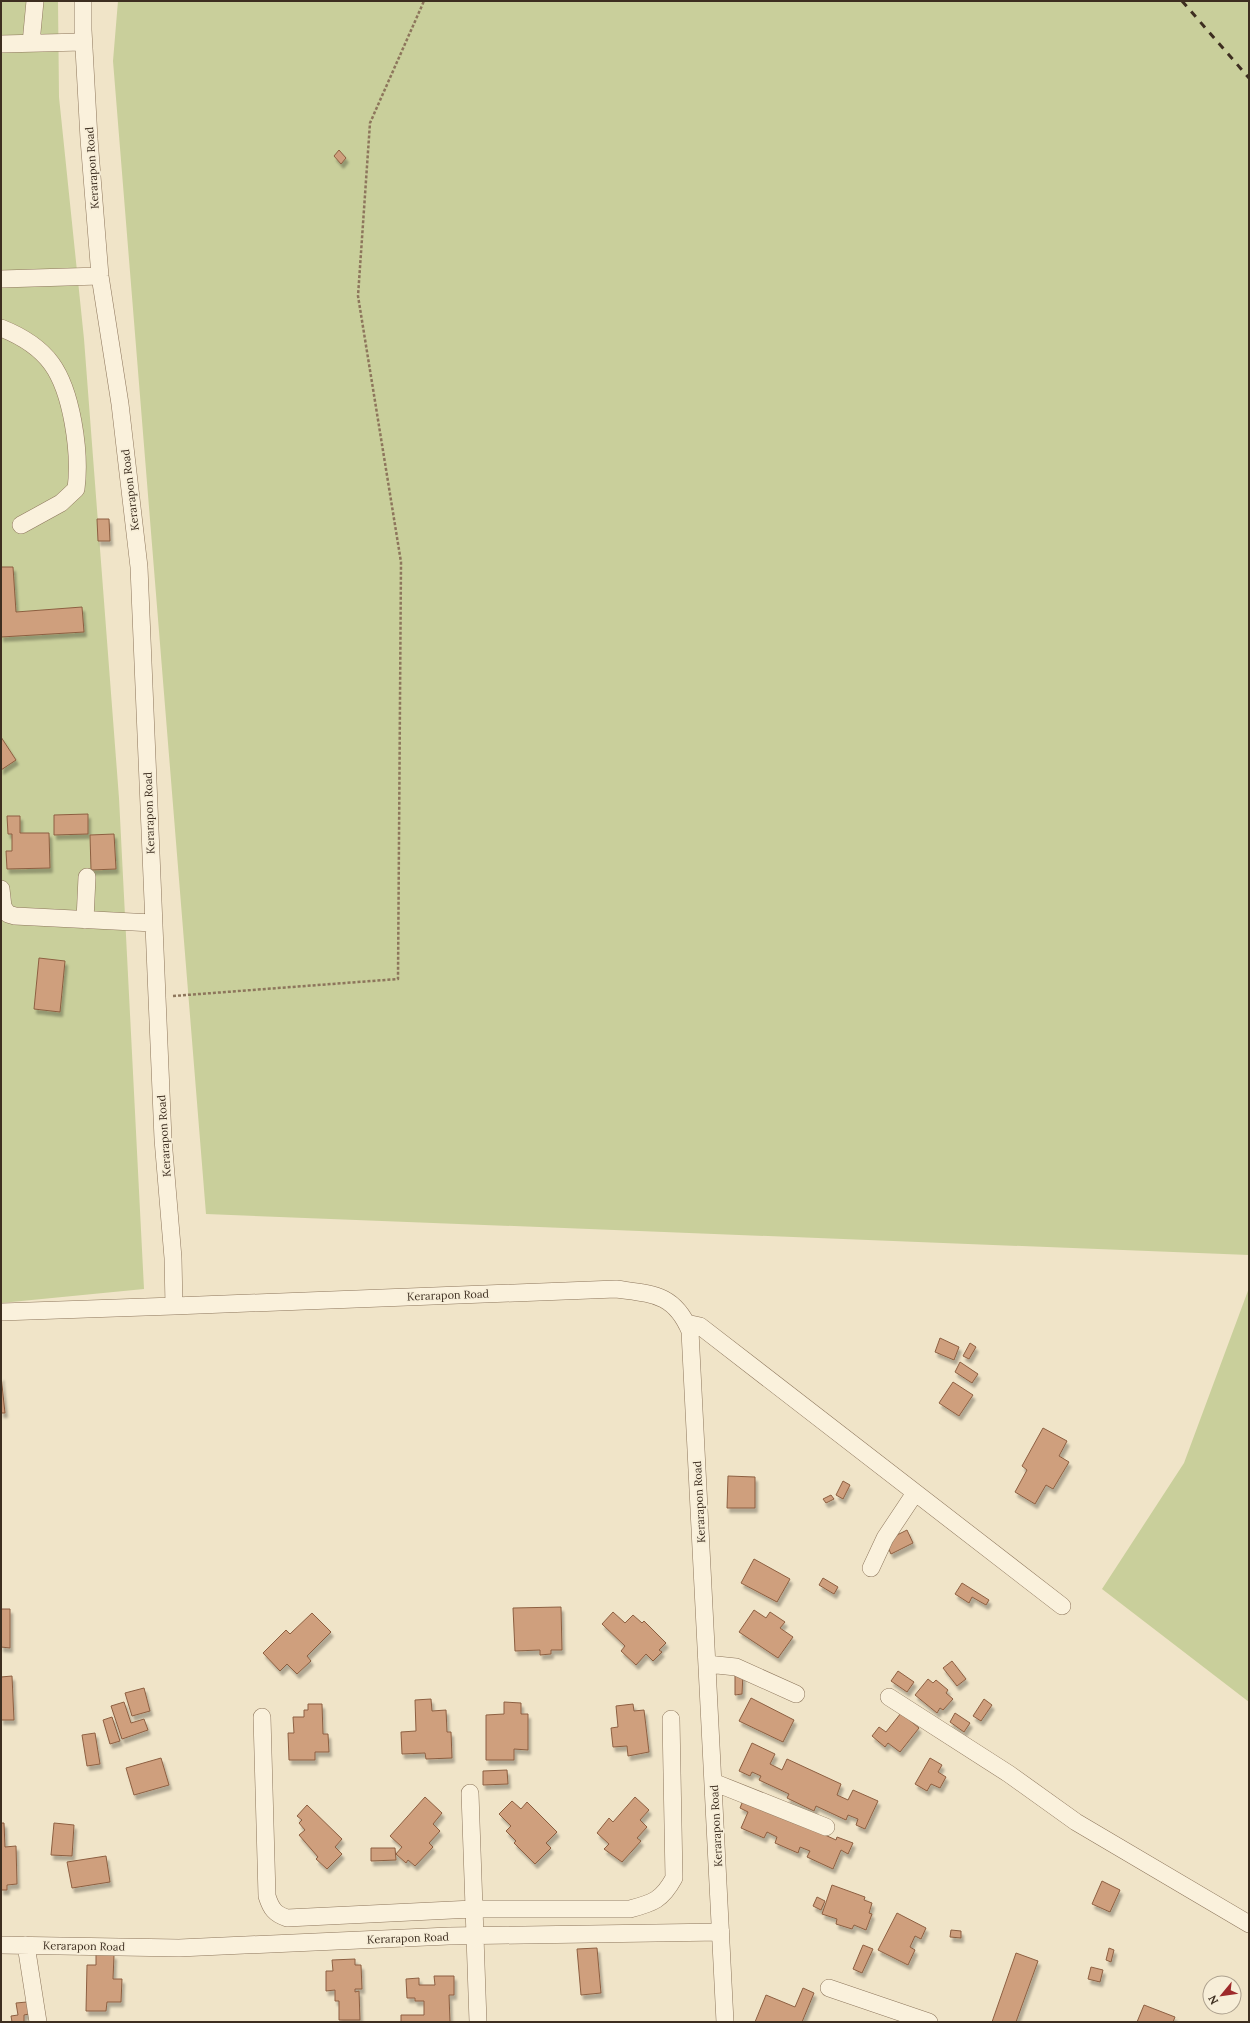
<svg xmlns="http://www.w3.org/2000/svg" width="1250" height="2023" font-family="Lora,serif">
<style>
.green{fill:#c9cf9b}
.building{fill:#cf9f7d;stroke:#8d5f41;filter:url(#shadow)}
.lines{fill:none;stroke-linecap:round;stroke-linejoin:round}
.minor-casing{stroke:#8d765c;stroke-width:18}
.path{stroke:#8d765c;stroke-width:2.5;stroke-dasharray:3 2;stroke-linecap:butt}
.minor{stroke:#faf1dc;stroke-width:17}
.rail{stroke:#3d2e20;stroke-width:3;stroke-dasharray:7 7;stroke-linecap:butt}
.labels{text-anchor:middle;stroke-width:3.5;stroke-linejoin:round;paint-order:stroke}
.street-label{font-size:11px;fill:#3d2e20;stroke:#f7eed8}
</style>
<defs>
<filter id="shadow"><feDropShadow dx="2.5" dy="4.5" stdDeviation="1" flood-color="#0004"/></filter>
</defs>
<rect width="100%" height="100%" fill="#f0e4c8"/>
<path class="green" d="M1 1H58L59 97 84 339 119 798 144 1289 1 1303Z
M118 1H1249V1255L206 1214 113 61Z
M1249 1288V1702L1102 1589 1184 1463Z"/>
<path class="building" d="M339 150 346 158 341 164 334 156Z
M97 519H109L110 541H98Z
M1 567H13L16 612 82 607 84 632 1 637Z
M1 737 16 760 1 770Z
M88 814V834L54 835V815Z
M7 816H20V833H49L50 868 7 869 6 851H12V834H8Z
M114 834 116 869 91 870 90 835Z
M39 958 65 961 60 1012 34 1009Z
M940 1338 959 1347 954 1360 935 1352Z
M970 1343 976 1347 969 1359 963 1356Z
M960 1362 978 1374 972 1383 955 1372Z
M1 1376 5 1413H1Z
M953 1382 973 1395 959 1416 939 1403Z
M1043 1428 1067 1441 1059 1456 1069 1462 1053 1489 1046 1485 1035 1504 1015 1492 1027 1470 1022 1466Z
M728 1476 755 1477V1508H727Z
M843 1481 850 1485 843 1499 836 1495Z
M831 1495 834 1499 826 1503 823 1499Z
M907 1530 913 1543 891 1554 885 1541Z
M754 1559 790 1579 777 1602 741 1583Z
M823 1578 838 1587 834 1594 819 1585Z
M962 1583 989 1600 986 1605 972 1597 969 1603 955 1594Z
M561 1607 562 1650H551V1654L540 1655V1650L515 1651 513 1608Z
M1 1609H10V1648L1 1647Z
M754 1610 766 1618 770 1612 785 1622 780 1628 793 1637 778 1658 739 1632Z
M613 1612 625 1623 633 1615 642 1623 644 1621 666 1643 659 1650 662 1652 653 1661 646 1654 636 1665 621 1651 625 1646 602 1624Z
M312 1613 331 1632 307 1656 311 1661 297 1674 287 1664 280 1671 263 1653 286 1630 290 1634Z
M952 1661 966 1679 957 1686 943 1668Z
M898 1671 914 1682 907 1692 891 1681Z
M735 1673H743L742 1694 735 1695Z
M12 1676 14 1720H1V1677Z
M928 1679 933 1683 936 1680 948 1690 946 1693 953 1699 943 1710 940 1708 937 1713 915 1695Z
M144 1688 150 1711 132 1716 125 1693Z
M751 1698 794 1720 783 1742 739 1721Z
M431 1699 432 1711 446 1710 447 1732H451L452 1758 426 1759 425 1753 402 1754 401 1732 416 1731 415 1700Z
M984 1699 992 1705 981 1721 973 1716Z
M124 1702 131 1723 144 1719 148 1730 122 1739 111 1706Z
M504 1702 521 1703V1714H528V1750L514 1749V1760H486V1715L504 1714Z
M308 1704H322L323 1734H328L329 1752H315V1760H289L288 1733H294L293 1717H304V1710H308Z
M633 1704 634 1711 644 1710 649 1752 628 1756 627 1746 613 1747 611 1728 618 1727 616 1706Z
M901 1713 919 1728 900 1752 888 1743 885 1747 872 1736 879 1727 886 1732Z
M955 1713 970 1723 964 1732 950 1722Z
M112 1717 120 1741 110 1744 103 1720Z
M95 1733 100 1764 87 1766 82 1735Z
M752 1743 775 1754 770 1764 782 1770 787 1759 841 1784 837 1795 848 1800 853 1790 878 1801 865 1829 856 1825 858 1819 848 1815 846 1820 816 1806 814 1811 787 1798 789 1794 759 1780 761 1776 752 1772 750 1776 739 1771Z
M161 1758 169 1785 134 1795 126 1768Z
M930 1758 942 1765 938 1772 946 1777 940 1788 931 1784 927 1791 915 1784Z
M507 1770 508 1784 483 1785V1771Z
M425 1797 442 1813 433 1824 440 1831 429 1843 433 1847 415 1866 408 1860 406 1863 396 1854 402 1847 390 1836Z
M635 1797 649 1810 640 1820 647 1827 637 1838 641 1841 622 1862 604 1849 609 1844 597 1833 609 1818 613 1822Z
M744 1798 836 1840 837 1837 853 1843 848 1854 841 1850 833 1869 807 1857 810 1851 800 1847 798 1853 775 1843 777 1837 767 1832 764 1838 741 1828 748 1812 740 1808Z
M512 1801 521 1809 527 1802 557 1832 546 1843 551 1848 535 1864 514 1843 516 1841 506 1831 511 1826 499 1814Z
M307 1805 342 1839 335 1847 342 1854 327 1869 316 1859 318 1857 299 1835 305 1830 299 1823 302 1820 297 1816Z
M1 1823H4L5 1847 16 1846 17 1884 7 1885V1890H1Z
M54 1823 74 1825 72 1856 51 1855Z
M371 1848H395L396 1860 371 1861Z
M106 1856 110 1882 72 1888 67 1862Z
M1102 1881 1120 1890 1110 1912 1092 1904Z
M832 1885 865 1897 864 1900 872 1903 869 1913 872 1914 866 1930 854 1925 852 1929 836 1924 837 1919 822 1914Z
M817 1897 825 1901 821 1910 813 1906Z
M897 1913 926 1928 921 1939 915 1936 910 1947 915 1950 908 1965 878 1950Z
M951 1930 961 1931V1938L950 1937Z
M863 1945 873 1949 862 1973 853 1969Z
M597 1948 601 1993 581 1995 577 1949Z
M1109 1948 1114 1950 1111 1962 1106 1960Z
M1016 1953 1038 1961 1016 2022H992Z
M96 1954 114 1955 113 1979H122L121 2002H107L106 2011H86L87 1965H96Z
M355 1959V1965H361L362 1989H355V1992L359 1991 360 2020H339V2001H335V1990L326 1991V1971H333L332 1960Z
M1091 1967 1103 1970 1100 1982 1088 1979Z
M434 1976H454V1995H449L450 2022H401V2015H424V2001H415V1998H407L406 1979 419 1978V1985H435Z
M803 1988 814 1993 802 2022H755L766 1995 795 2007Z
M27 2002 29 2014 24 2015V2022H12L11 2016 18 2015 16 2003Z
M1144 2005 1175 2017 1173 2022H1137Z"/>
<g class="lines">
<g class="minor-casing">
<path id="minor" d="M83 1V30L89 139 100 276 120 404 139 567 157 997 163 1139 173 1258 174 1306 616 1289C652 1294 674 1293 690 1331L725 2022
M31 43 35 1
M1 44 83 42
M1 279 100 276
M1 328C49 347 64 373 73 422 77 444 79 466 76 489L61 503 21 525
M1 889 3 907 8 914 15 916 153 923
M85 920 87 877
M1 1312 174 1306
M686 1323 700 1326 1062 1606
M871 1568 885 1538 915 1493
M707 1664 736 1667 796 1694
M889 1697 1009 1774 1076 1822 1249 1924
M262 1717 267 1896C271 1909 275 1914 287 1918L473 1909H630C653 1903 662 1900 674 1878L671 1719
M713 1782 826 1827
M470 1793 478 2022
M1 1945 179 1948 449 1936 721 1932
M26 1945 38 2022
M829 1988 929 2022"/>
</g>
<path class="path" d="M173 996 398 979 401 562 358 296 370 123 424 1"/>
<use href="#minor" class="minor"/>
<path class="rail" d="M1182 1 1249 78"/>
</g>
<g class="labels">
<g class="street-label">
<text transform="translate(92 168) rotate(-94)" y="4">Kerarapon Road</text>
<text transform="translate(130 490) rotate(-97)" y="4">Kerarapon Road</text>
<text transform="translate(149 813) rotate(-92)" y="4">Kerarapon Road</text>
<text transform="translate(164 1136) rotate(-94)" y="4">Kerarapon Road</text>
<text transform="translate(448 1295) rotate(-2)" y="4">Kerarapon Road</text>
<text transform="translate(699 1502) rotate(-93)" y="4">Kerarapon Road</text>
<text transform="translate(716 1826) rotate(-93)" y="4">Kerarapon Road</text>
<text transform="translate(408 1938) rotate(-2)" y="4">Kerarapon Road</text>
<text transform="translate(84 1946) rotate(1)" y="4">Kerarapon Road</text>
</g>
</g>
<rect width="1250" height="2023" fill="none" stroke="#3d2e20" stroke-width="4"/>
<g transform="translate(1222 1995) rotate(241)"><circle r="19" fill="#f7eed8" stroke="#ada18e"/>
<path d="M0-3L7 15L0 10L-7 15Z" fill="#9e2a2b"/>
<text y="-6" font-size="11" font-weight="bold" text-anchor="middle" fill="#3d2e20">N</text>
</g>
</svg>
